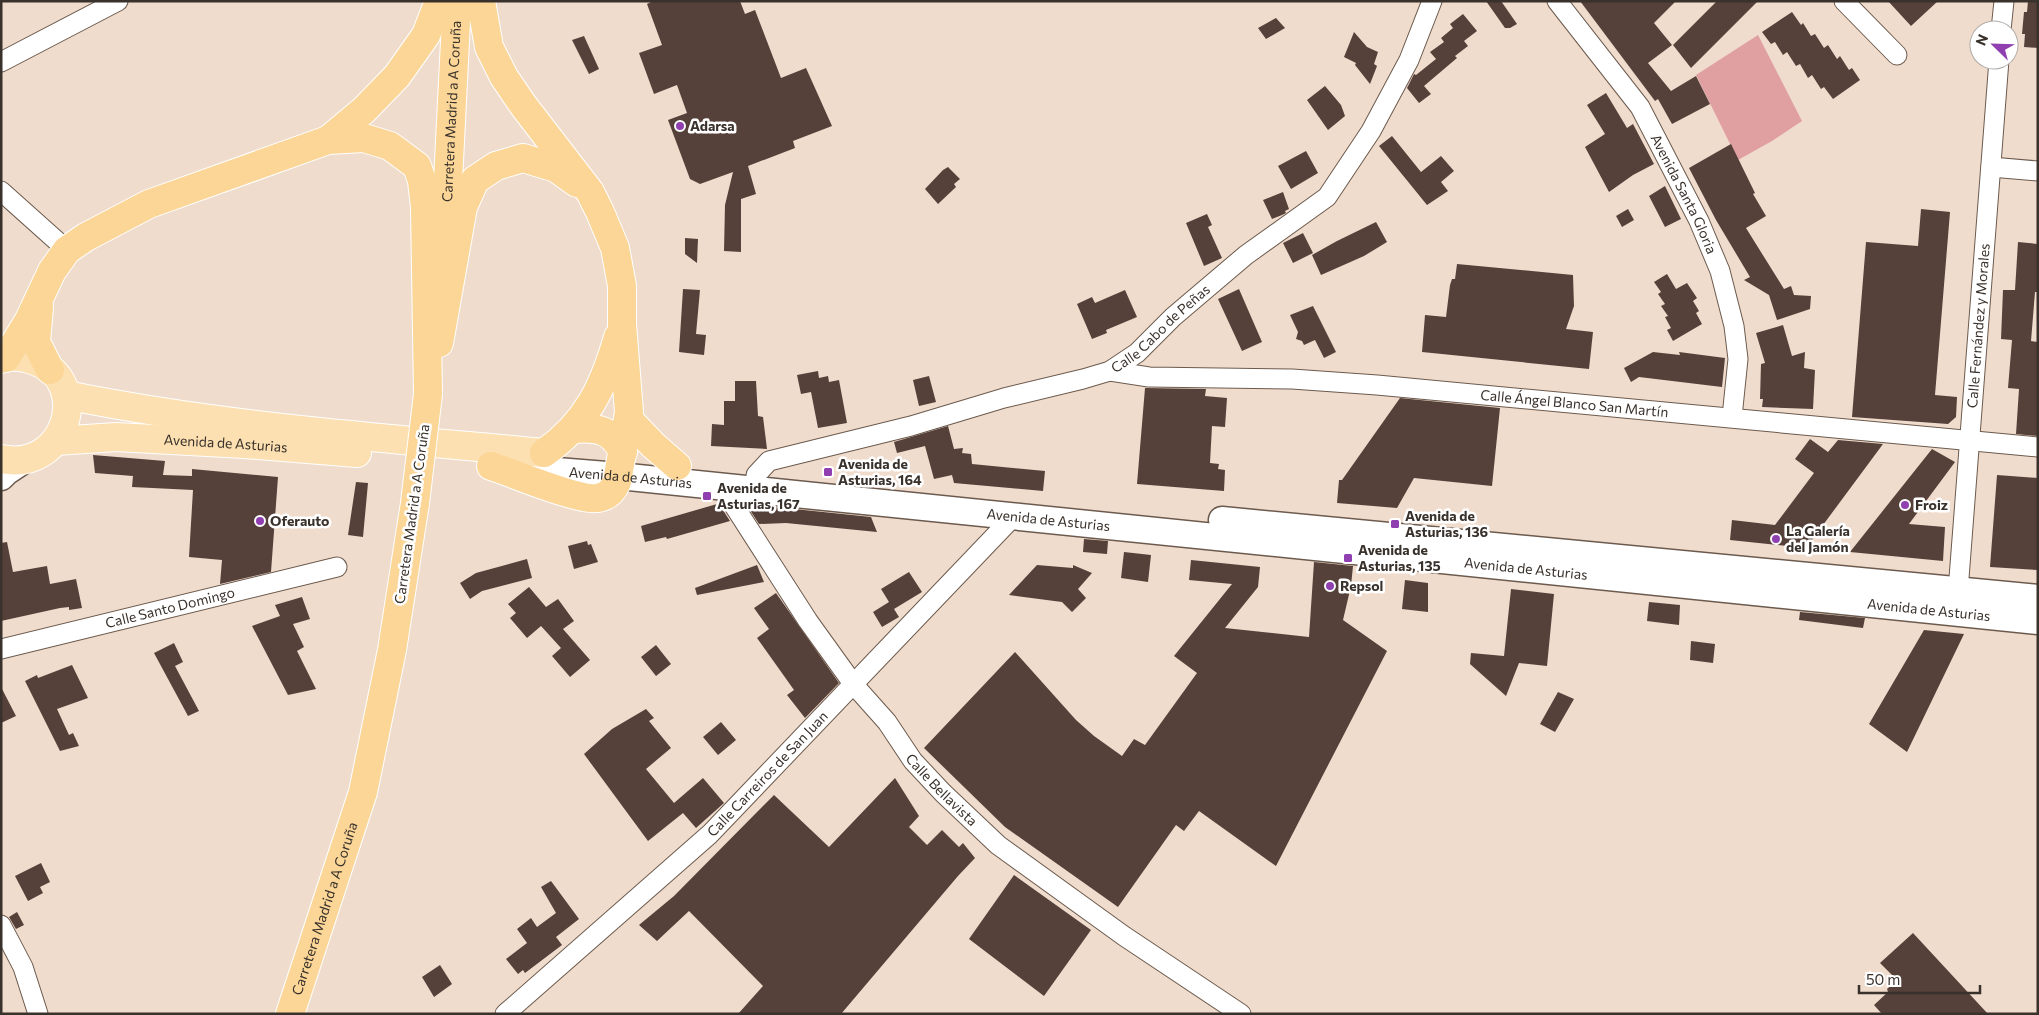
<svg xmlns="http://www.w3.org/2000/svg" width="2039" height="1015" font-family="Commissioner,sans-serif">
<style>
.green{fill:#e09fa1}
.building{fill:#55413a}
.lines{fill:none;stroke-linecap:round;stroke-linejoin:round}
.minor-casing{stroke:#6b5a4d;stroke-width:21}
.secondary-casing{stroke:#6b5a4d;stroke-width:29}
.primary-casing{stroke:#fff;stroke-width:30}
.trunk-casing{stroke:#fff;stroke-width:30}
.minor{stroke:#fff;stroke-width:19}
.secondary{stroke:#fff;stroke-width:26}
.primary{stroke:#fce0b1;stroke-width:28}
.trunk{stroke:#fbd697;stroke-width:28}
.trunk-bridge-casing{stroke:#fff;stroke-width:30;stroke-linecap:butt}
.trunk-bridge{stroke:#fbd697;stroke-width:28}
.poi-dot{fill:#8f3faf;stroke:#fff;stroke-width:2}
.labels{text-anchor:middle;stroke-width:5;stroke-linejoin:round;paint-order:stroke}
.street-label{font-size:14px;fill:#39312b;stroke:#fff}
.poi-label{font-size:14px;font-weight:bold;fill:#39312b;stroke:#fff;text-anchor:start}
</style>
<rect width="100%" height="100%" fill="#f0dccd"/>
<path class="green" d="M1758 35 1802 121 1772 141 1738 160 1696 75Z"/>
<path class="building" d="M653 1H740L745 14 755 10 781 78 806 68 832 126 793 141 795 148 748 166 756 194 741 199V252L724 251 725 205 733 172 700 184 690 179 668 120 687 113 677 85 654 94 639 53 662 45 647 4Z
M1486 1H1501L1517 24 1510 28H1505Z
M1580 1H1676L1654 23 1672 45 1648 63 1671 91 1696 76 1710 104 1672 124 1658 99 1655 101Z
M1717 1H1758L1691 68 1673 45Z
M1888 1H1938L1911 26Z
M2028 1H2038V48L2024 47 2025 34H2022L2024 12H2027Z
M1792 12 1801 25 1803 23 1811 36 1815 34 1824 48 1828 45 1837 59 1840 56 1849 70 1852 68 1860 80 1833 99 1824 87 1821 89 1812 75 1808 78 1800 64 1796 66 1787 52 1783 55 1775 42 1771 44 1762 32Z
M1463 14 1477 31 1464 41 1468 46 1455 56 1457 58 1424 86 1431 94 1419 103 1407 88 1414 74 1416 75 1436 59 1430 52 1444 42 1441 38 1453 28 1450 24Z
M1276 18 1285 28 1266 39 1258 28Z
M1354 32 1367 47 1378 52 1374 64 1377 66 1370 84 1355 65 1356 63 1344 57Z
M584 36 599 69 589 74 572 40Z
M1325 86 1341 105 1345 116 1328 130 1307 100Z
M1606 93 1627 128 1633 124 1654 164 1633 175 1609 192 1585 147 1605 134 1587 105Z
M1392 136 1421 172 1441 156 1454 171 1441 182 1448 191 1427 205 1379 146Z
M1731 144 1755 193 1753 194 1766 216 1746 228 1784 289 1791 286 1794 295 1811 296 1810 309 1777 320 1769 295 1744 280 1750 277 1716 220 1689 168Z
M1306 151 1318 173 1291 189 1278 166Z
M948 167 960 179 954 184 956 187 938 204 925 189 943 170Z
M1665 186 1681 219 1665 227 1649 196Z
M1283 192 1289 209 1285 211 1286 213 1282 215 1272 219 1263 200Z
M1628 209 1634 220 1622 227 1616 216Z
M1921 209 1950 212 1935 395 1957 397 1956 417 1948 424 1852 417 1866 242 1918 246Z
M1207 214 1212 225 1208 227 1222 258 1204 266 1186 223Z
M1376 222 1387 242 1364 256 1321 275 1312 255 1337 241Z
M1303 233 1313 253 1293 263 1283 243Z
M685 238 698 239 697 263 685 254Z
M2018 242 2038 244V292H2035L2031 341 2038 342V436L2016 434 2019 389 2008 388 2012 340 2001 339 2003 290H2015Z
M1457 264 1573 275 1574 306 1566 329 1593 332 1589 369 1422 352 1425 315 1446 317 1450 285 1452 279H1455Z
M1667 274 1676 289 1687 283 1697 298 1693 301 1699 311 1696 313 1702 324 1673 341 1667 330 1671 328 1665 317 1668 316 1661 306 1665 304 1658 294 1661 292 1654 282Z
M683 289 700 290 696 334 706 335 704 355 679 352Z
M1239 289 1262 342 1242 351 1218 299Z
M1125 290 1137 317 1106 330 1107 333 1092 339 1077 304 1092 297 1095 303Z
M1313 306 1336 352 1324 358 1315 340 1304 345 1302 341 1296 339 1298 332 1290 315Z
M1783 325 1792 356 1805 352 1804 368 1815 370 1813 409 1762 407 1763 399H1760L1761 364 1765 363 1756 333Z
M1653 352 1680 355 1679 352 1725 358 1722 387 1639 377 1631 382 1624 368Z
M818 371 819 378 828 376 829 382 839 380 847 423 818 428 811 392 801 394 797 375Z
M929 376 936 402 919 406 913 380Z
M735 381H756L758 416 763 417 767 449 711 446 712 424 724 425V401H735Z
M1145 388 1206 389 1205 396 1227 398 1225 427 1212 426 1210 463 1219 464 1218 469 1225 470 1224 491 1137 484Z
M1400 398 1500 408 1492 486 1414 478 1397 508 1337 503 1339 480H1342Z
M948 426 954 449 963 448 962 453 971 454 972 464 1045 471 1043 491 954 483 952 475 934 479 925 446 897 453 894 442Z
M1810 439 1828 452 1838 440 1883 444 1806 548 1730 540 1732 520 1775 525 1814 473 1795 459Z
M1932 449 1955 462 1909 524 1945 527 1943 561 1850 552Z
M93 455 165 461 163 475 192 476V469L278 477 271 572 220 584 222 560 189 557 193 490 132 487 133 476 95 473Z
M1997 475 2038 478V570L1990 567Z
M356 482 368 483 363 537 348 535Z
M717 504 721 507 730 521 667 539 666 537 645 542 641 526Z
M746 504 871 517 877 532 786 523 759 524Z
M1084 539 1108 541 1107 554 1083 552Z
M587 541 588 545 591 544 598 562 574 569 568 546Z
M7 542 13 572 47 566 50 584 76 579 82 608 69 610V607L60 608 1 621V543Z
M1124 552 1151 555 1148 582 1121 578Z
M527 559 532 578 482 591 470 599 460 583 476 573Z
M1191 560 1260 567 1258 587 1225 628 1309 637 1314 562 1353 566 1351 586 1343 620 1387 651 1276 866 1199 811 1184 831 1176 825 1118 907 1005 827 924 748 1015 652 1076 720 1094 736 1122 756 1134 739 1145 745 1197 673 1174 656 1232 584 1189 580Z
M757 565 764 582 697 595 695 588Z
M1037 565 1073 568V565L1092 573 1078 589 1086 598 1072 612 1062 602 1009 595Z
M909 572 922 592 894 609 899 617 882 627 873 612 889 602 881 589Z
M1405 580 1428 583V612L1402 609Z
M529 587 546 607 558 599 574 621 563 629 590 660 570 677 552 656 561 648 541 626 527 638 510 618 516 613 508 604Z
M1511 589 1554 594 1547 666 1519 663 1506 696 1470 664 1471 653 1504 656Z
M776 593 839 683 805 718 787 695 794 690 757 638 769 629 754 608Z
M302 597 310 619 293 624 304 647 297 651 316 689 288 695 252 626 280 616 275 605Z
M1649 602 1680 605 1679 625 1647 621Z
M1800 612 1865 618 1863 628 1799 620Z
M1924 630 1964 634 1907 752 1869 724Z
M1691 641 1715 644 1713 663 1690 660Z
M174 643 183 662 175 666 199 711 188 716 154 653Z
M656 645 671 664 656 676 641 657Z
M72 665 88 698 57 709 69 735 73 733 79 746 60 751 25 681 37 675 38 678Z
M1 687 16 716 1 723Z
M1558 692 1574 699 1555 732 1540 724Z
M646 709 654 718 649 721 671 748 646 769 674 803 703 778 724 803 696 828 683 813 648 841 584 754 612 729Z
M721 722 736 740 718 755 703 737Z
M895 778 919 816 909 827 927 845 942 830 959 847 963 843 975 858 958 876 841 1014H738L763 986 689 911 657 941 639 925 674 896 774 795 829 847Z
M41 863 50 882 40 887 43 893 28 901 15 876Z
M1014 875 1091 930 1044 996 969 939Z
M551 881 579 919 556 937 562 945 525 973 523 970 518 974 506 959 527 943 517 929 531 918 537 927 556 913 541 887Z
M17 912 24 925 16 929 9 917Z
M1913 933 1988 1014H1882L1874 1005 1888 992 1887 989 1897 980 1880 963Z
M440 965 452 984 434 997 422 977Z"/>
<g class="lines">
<g class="minor-casing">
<g id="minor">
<path id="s1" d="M1557 1 1640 107 1699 221 1720 271 1734 326 1738 359 1732 417"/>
<path d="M1844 1 1897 55"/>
<path d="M2001 30 2004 1"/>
<path d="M1 62 118 1"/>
<path d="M1991 167 2038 171"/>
<path d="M1 191 67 250"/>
<path id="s2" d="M1110 371 1149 377 1292 379 1377 385 2038 447"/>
<path id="s3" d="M756 475 769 461 911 426 1004 398 1083 379 1110 371 1137 353 1173 317 1246 255 1327 197 1371 131 1409 60 1432 1"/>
<path id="s4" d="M722 487 808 621 854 685 887 722 913 761 943 793 998 845 1124 936 1241 1014"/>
<path id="s5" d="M1958 591 1999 60"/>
<path id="s6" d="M1 649 337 567"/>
<path d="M1 925 23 967 38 1014"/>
<path id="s7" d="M505 1014 710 834 1013 517"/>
</g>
</g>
<g class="secondary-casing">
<g id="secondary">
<path id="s8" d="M507 467 619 476 2038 621"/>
<path d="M1 477 6 472 24 460"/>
<path d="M1222 520 2038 598"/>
</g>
</g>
<g class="primary-casing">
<g id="primary">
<path d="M1 359C12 355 24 357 35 361 93 381 67 473 1 459"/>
<path d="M66 395C223 427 385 438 544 453"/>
<path id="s9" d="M56 441 116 437 244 444 357 453"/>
</g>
</g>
<g class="trunk-casing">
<g id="trunk">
<path d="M481 1 489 47 504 77 523 105 590 192 600 212 615 248 622 286V324L629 412 617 482C613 491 607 497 597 498 578 501 513 473 491 466"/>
<path d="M328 140 364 110 397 76 426 35 439 1"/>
<path id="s10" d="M441 270 446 221 457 1"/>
<path d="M39 307 36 342 50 370"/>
<path d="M439 343 463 207 475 180 496 166 523 158 556 168 577 183"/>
<path d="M6 358 29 320 52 271 67 250 86 237 149 204 328 140 364 138 390 146 417 166 422 181 425 207 428 394"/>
<path d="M629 420 653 445 677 466"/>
<path d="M574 429C598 427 612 430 623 452"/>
<path d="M544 453C587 423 604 386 618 337"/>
<path id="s11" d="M290 1014 363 792 392 650 415 503"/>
</g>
</g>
<use href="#minor" class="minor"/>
<use href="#secondary" class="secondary"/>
<use href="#primary" class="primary"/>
<use href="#trunk" class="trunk"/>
<g class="trunk-bridge-casing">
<path id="trunk-bridge" d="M415 503 428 394"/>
</g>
<use href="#trunk-bridge" class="trunk-bridge"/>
</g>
<g class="poi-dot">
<circle cx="680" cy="126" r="5"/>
<rect x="823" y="467" width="10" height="10" rx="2.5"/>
<rect x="702" y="491" width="10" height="10" rx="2.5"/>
<circle cx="1905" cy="505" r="5"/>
<circle cx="260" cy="521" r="5"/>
<rect x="1390" y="519" width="10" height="10" rx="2.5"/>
<circle cx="1776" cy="539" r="5"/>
<rect x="1343" y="553" width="10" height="10" rx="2.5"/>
<circle cx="1330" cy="586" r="5"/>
</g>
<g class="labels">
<g class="street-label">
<text dy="5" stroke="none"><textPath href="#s10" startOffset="159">Carretera Madrid a A Coruña</textPath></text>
<text dy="5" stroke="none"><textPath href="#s1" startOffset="232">Avenida Santa Gloria</textPath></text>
<text dy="5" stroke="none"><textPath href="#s5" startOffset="266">Calle Fernández y Morales</textPath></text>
<text dy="5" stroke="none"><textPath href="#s3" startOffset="438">Calle Cabo de Peñas</textPath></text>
<text dy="5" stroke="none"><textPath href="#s2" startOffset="466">Calle Ángel Blanco San Martín</textPath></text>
<text dy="5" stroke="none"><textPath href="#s9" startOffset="170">Avenida de Asturias</textPath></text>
<text dy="5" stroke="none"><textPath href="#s8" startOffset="124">Avenida de Asturias</textPath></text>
<text transform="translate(412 514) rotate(-82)" y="5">Carretera Madrid a A Coruña</text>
<text dy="5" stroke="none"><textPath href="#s8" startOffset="544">Avenida de Asturias</textPath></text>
<text dy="5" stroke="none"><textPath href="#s8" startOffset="1024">Avenida de Asturias</textPath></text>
<text dy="5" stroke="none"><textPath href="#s6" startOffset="174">Calle Santo Domingo</textPath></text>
<text dy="5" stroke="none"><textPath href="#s8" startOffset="1429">Avenida de Asturias</textPath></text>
<text dy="5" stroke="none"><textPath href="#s7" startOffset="356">Calle Carreiros de San Juan</textPath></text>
<text dy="5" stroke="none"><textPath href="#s4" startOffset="375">Calle Bellavista</textPath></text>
<text dy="5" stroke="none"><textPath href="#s11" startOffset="111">Carretera Madrid a A Coruña</textPath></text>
</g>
<g class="poi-label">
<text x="690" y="131">Adarsa</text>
<text x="838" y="469">Avenida de<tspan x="838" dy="16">Asturias, 164</tspan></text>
<text x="717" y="493">Avenida de<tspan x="717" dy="16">Asturias, 167</tspan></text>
<text x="1915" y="510">Froiz</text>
<text x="1405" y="521">Avenida de<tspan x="1405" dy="16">Asturias, 136</tspan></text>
<text x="270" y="526">Oferauto</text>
<text x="1786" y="536">La Galería<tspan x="1786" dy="16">del Jamón</tspan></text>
<text x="1358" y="555">Avenida de<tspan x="1358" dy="16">Asturias, 135</tspan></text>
<text x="1340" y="591">Repsol</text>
</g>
</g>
<rect width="2039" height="1015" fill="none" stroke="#39312b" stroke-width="5"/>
<g transform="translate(1994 45) rotate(293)"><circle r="24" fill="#ffffff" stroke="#b0adaa"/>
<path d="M0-4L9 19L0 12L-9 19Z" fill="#8f3faf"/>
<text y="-8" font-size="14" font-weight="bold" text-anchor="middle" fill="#39312b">N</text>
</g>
<path d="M1859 985v8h121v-8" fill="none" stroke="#39312b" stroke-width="2.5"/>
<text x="1866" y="985" font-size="15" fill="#39312b" stroke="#ffffff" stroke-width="4" paint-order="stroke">50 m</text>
</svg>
